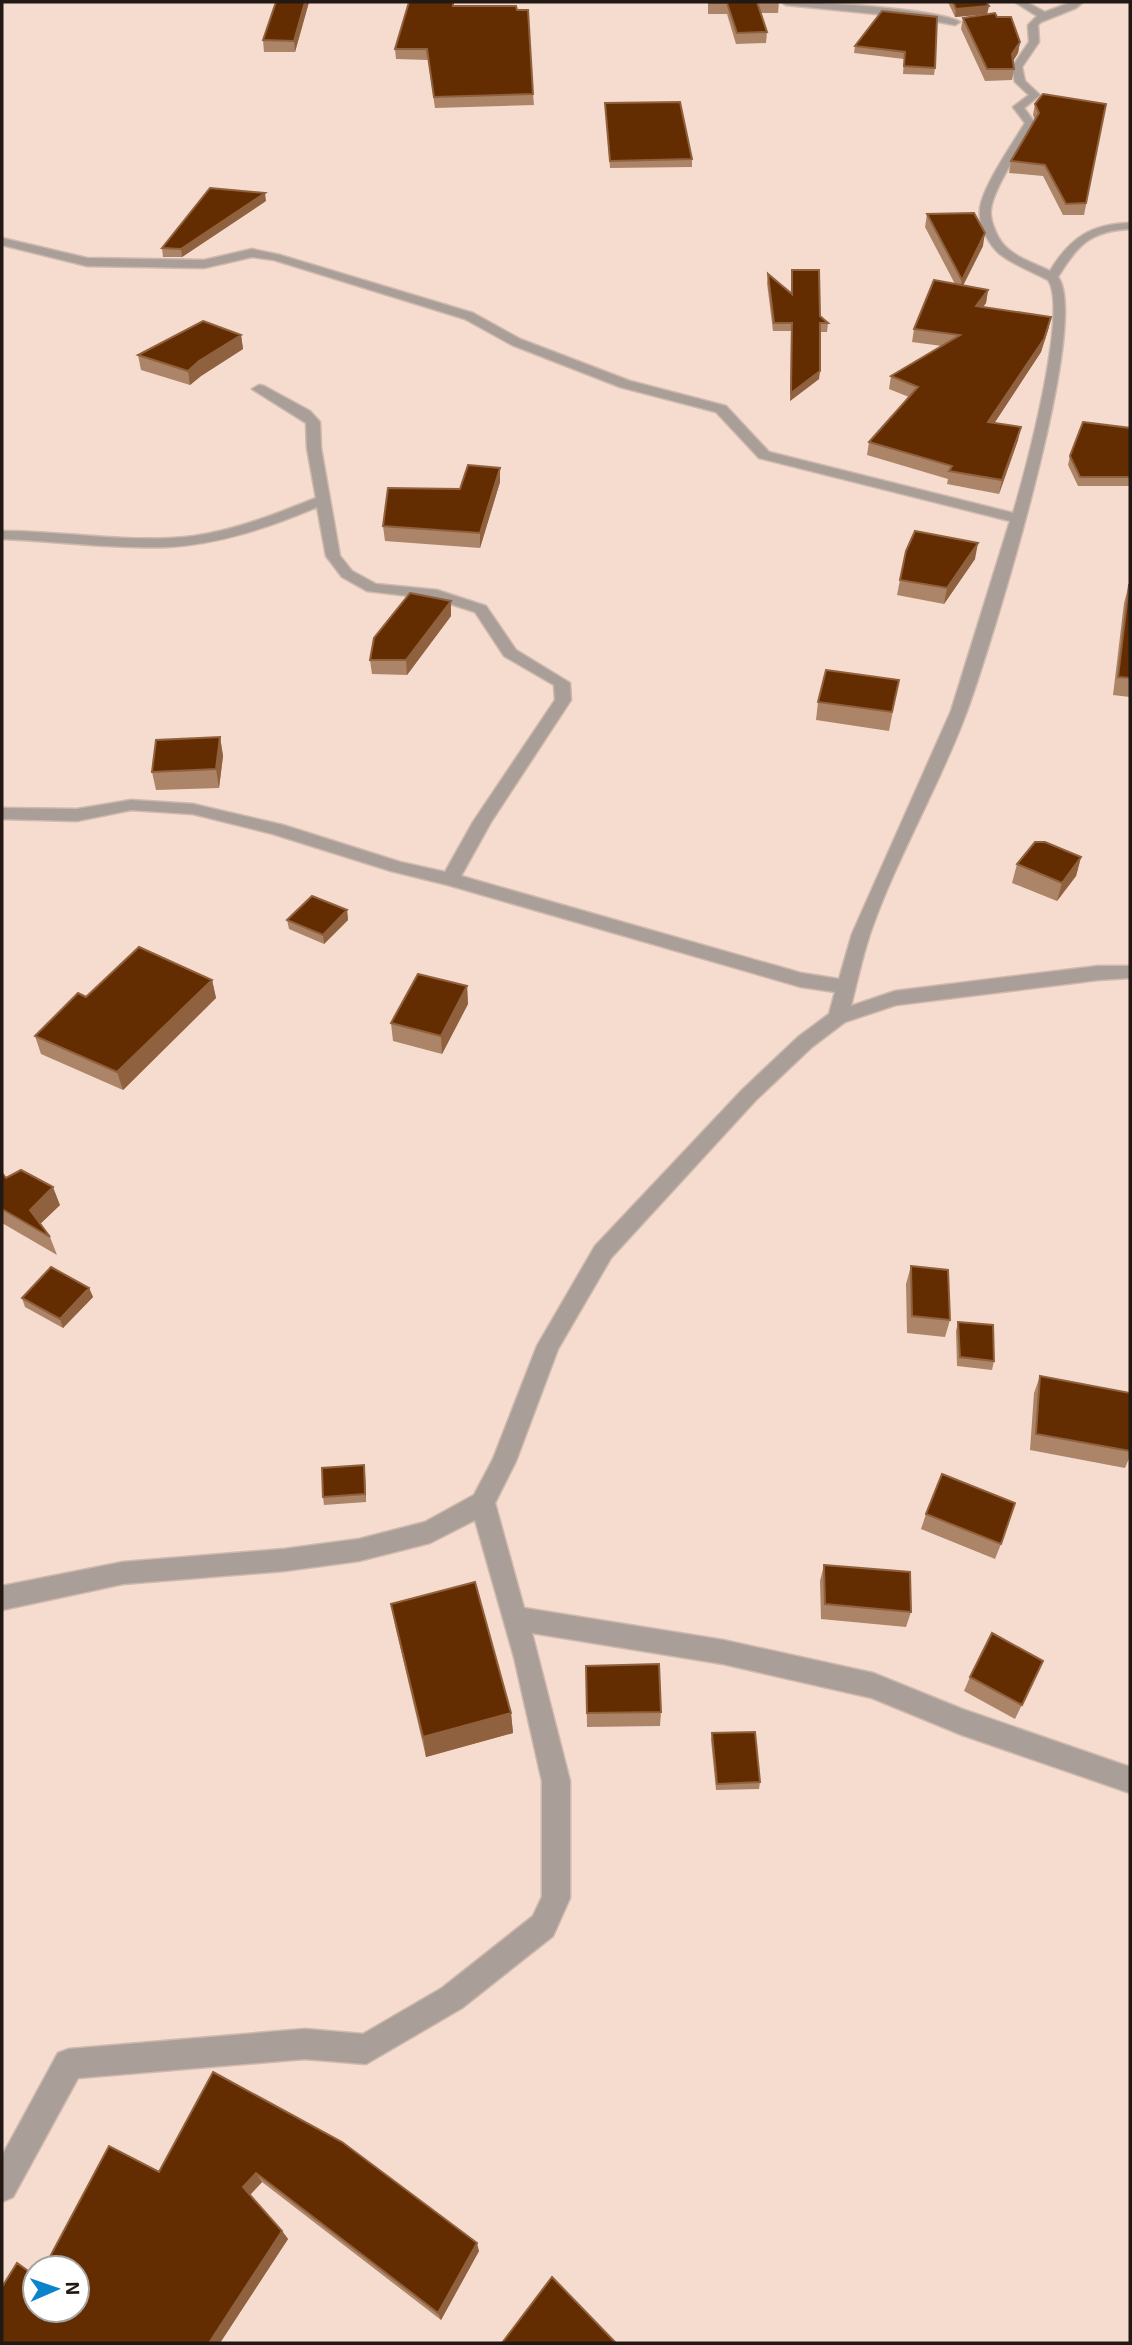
<svg xmlns="http://www.w3.org/2000/svg" width="1132" height="2345" font-family="'Exo 2',sans-serif">
<style>
.lines{fill:none;stroke-linecap:round;stroke-linejoin:round}
.minor-casing{stroke:#cfb9ad;stroke-width:3}
.minor{fill:#a99e98;fill-rule:evenodd}
.wall{fill:#ac8468}
.shaded-wall{fill:#90613e}
.building{fill:#642c01;stroke:#90613e;stroke-width:2}
</style>
<rect width="100%" height="100%" fill="#f5dcce"/>
<g class="lines">
<g class="minor-casing">
<path id="minor" d="M781 2C811 1 939 9 960 22L955 25 917 18 786 5Z
M1015 2H1026L1045 12 1072 2H1083L1076 8 1041 22 1038 25 1039 42 1022 67 1025 81 1040 95 1024 108 1035 123C1024 142 993 189 991 209 989 219 997 237 1003 244 1014 257 1035 264 1050 271 1070 238 1091 224 1130 223V229C1091 231 1078 244 1058 277 1092 322 990 648 967 711 939 787 896 858 870 934 862 958 857 982 851 1006L895 991 1098 966H1130V978L1098 980 896 1005 845 1022 812 1047 756 1100 611 1258 558 1349 516 1461 495 1503 524 1608 723 1640 873 1673 962 1709 1130 1767V1793L962 1735 872 1698 723 1664 532 1633 570 1781V1898L553 1936 462 2008 366 2064 305 2059 78 2078 13 2197 2 2202V2156L58 2053 69 2049 305 2029 363 2034 442 1988 533 1916 542 1897V1781L514 1657 475 1520 430 1543 359 1561 284 1571 123 1584 2 1610V1586L123 1562 284 1549 359 1539 425 1522 474 1495 493 1459 537 1346 595 1246 742 1090 798 1037 829 1014 835 992 801 987 448 885 391 871 273 834 193 814 131 810 77 821 2 819V808L77 809 131 800 193 804 283 825 400 862 445 872 473 822 555 700 554 685 504 656 475 612 435 599 367 591 342 577 326 556 317 507C270 527 220 544 168 547 113 549 57 541 2 539V531C66 531 130 544 194 536 236 530 276 514 316 498L307 448 306 423 252 389 259 385 264 386 310 411 320 422 321 448 340 556 352 571 376 584 437 590 486 606 516 650 570 683 571 700 491 822 461 876 801 973 839 979 852 934 951 711 1010 521 759 458 716 412 620 387 512 345 465 319 274 260 252 257 204 268 87 266 2 245V238L87 258 204 260 252 249 280 255 473 313 520 339 630 381 726 406 769 452 1013 513C1025 475 1069 309 1048 280 1033 272 1017 266 1004 257 991 249 978 226 980 210 981 189 1013 143 1025 123L1013 107 1029 95 1015 82 1012 67 1029 42 1028 25 1037 16Z"/>
</g>
<use href="#minor" class="minor"/>
</g>
<path class="wall" d="M309 2 295 52H264L263 40Z
M779 2 778 13H761L767 32 766 43 736 44 727 14H708V3Z
M948 2H986L989 6 987 14 955 17Z
M453 6 533 94 534 105 435 108 428 60 396 59 395 49Z
M882 11 935 68 934 75 903 74 904 59 854 53 855 46Z
M997 17 1020 42 1018 53 1013 61 1014 69 1012 80 985 81 961 29 963 18Z
M605 103 692 159V167L610 168Z
M1035 104H1106L1084 215H1063L1043 176 1009 173 1011 161 1035 120 1033 115Z
M266 201 182 257H163L162 248Z
M927 214 983 246 963 286 988 290 986 303 983 307 1051 317 1048 330 1041 352 994 423 1018 440 999 494 947 484 948 479 867 455 869 442 909 397 889 389 891 376 942 346 912 342 914 329 955 284 925 227Z
M792 270 820 316 828 323 827 332H820L819 379 790 401 791 331H773L767 283 768 274 791 293Z
M241 335 243 349 201 376 190 385 141 370 138 355Z
M1130 428V486H1078L1068 465 1070 456Z
M500 482 480 548 385 541 383 526Z
M975 559 944 604 897 595 900 580Z
M1129 585H1130V697L1113 695 1124 603Z
M451 601V616L407 675 372 674 370 660Z
M899 680 889 731 816 720 818 702Z
M220 737 223 756 219 788 156 790 152 772Z
M1081 857 1076 876 1057 901 1012 883 1017 864Z
M347 910 348 920 324 944 289 929 287 920Z
M212 980 216 998 123 1090 41 1054 35 1036 86 997Z
M467 986 468 1004 442 1054 393 1041 391 1023Z
M2 1173 6 1178 60 1205 40 1224 50 1237 57 1255 2 1223Z
M911 1266 950 1320 945 1337 907 1333 906 1284Z
M89 1288 93 1297 63 1328 25 1307 22 1298Z
M958 1322 994 1361 992 1370 957 1366 956 1331Z
M1040 1376 1130 1451V1456L1125 1468 1030 1450 1034 1393Z
M364 1465 365 1473 366 1502 324 1505 323 1497Z
M926 1514 1001 1544 995 1559 921 1529Z
M824 1565 911 1612 906 1627 821 1619 820 1581Z
M391 1604 511 1713 513 1733 426 1757 395 1625Z
M1043 1661 1015 1719 964 1691 970 1677Z
M586 1666 661 1712 660 1726 587 1727Z
M712 1733 760 1782 759 1789 716 1790 711 1740Z
M213 2072 479 2251 441 2320 262 2182 250 2195 282 2231 288 2239 220 2343H2L35 2310 159 2172Z"/>
<path class="shaded-wall" d="M305 2H309L295 52 294 41Z
M989 6 987 14 955 17 956 9Z
M1020 42 1018 53 1010 66 1012 54Z
M265 193 266 201 182 257 181 249Z
M985 233 983 246 959 293 962 280Z
M988 290 986 303 974 319 976 306Z
M1051 317 1048 330 1041 352 986 436 988 422Z
M241 335 243 349 201 376 190 385 188 371 199 361Z
M820 371 819 379 790 401 791 393Z
M1021 427 1018 440 999 494 1002 480Z
M500 468V482L480 548V533Z
M978 543 975 559 944 604 947 588Z
M451 601V616L407 675 406 660Z
M220 737 223 756 219 788 216 769Z
M1081 857 1076 876 1057 901 1062 883Z
M347 910 348 920 324 944 323 935Z
M212 980 216 998 123 1090 117 1072Z
M467 986 468 1004 442 1054 441 1036Z
M53 1187 60 1205 36 1228 30 1210Z
M89 1288 93 1297 63 1328 60 1319Z
M364 1465 365 1473 366 1502 365 1494Z
M511 1713 513 1733 426 1757 423 1737Z
M256 2173 262 2182 249 2196 243 2187Z
M282 2231 288 2239 220 2343H209Z
M477 2243 479 2251 441 2320 438 2313Z"/>
<path class="building" d="M276 2H305L294 41 263 40Z
M409 2H453V6H516L517 10H528L533 94 434 97 427 49H395Z
M710 2H779H757L767 32 737 33 727 3H708Z
M953 2H986L989 6 956 9Z
M882 11 937 17 935 68 904 66 905 52 855 46Z
M995 13 997 17H1011L1020 42 1012 54 1014 69H987L963 18Z
M1043 94 1106 104 1086 203 1066 204 1045 165 1011 161 1039 113 1035 104Z
M680 102 692 159 610 161 605 103Z
M210 188 265 193 181 249 162 248Z
M974 213 985 233 962 280 927 214Z
M792 270H819L820 316 828 323H820V371L791 393 792 323H774L768 274 792 294Z
M934 280 988 290 976 306 1051 317 1044 339 988 422 1021 427 1002 480 949 471 952 466 869 442 918 387 891 376 960 335 914 329Z
M203 321 241 335 199 361 188 371 138 355Z
M1083 422 1130 428V477H1080L1070 456Z
M468 465 500 468 480 533 383 526 388 488 460 489Z
M915 531 978 543 947 588 900 580 906 551Z
M1129 585H1130V678L1118 677Z
M410 593 451 601 406 660H370L374 638Z
M826 670 899 680 892 712 818 702Z
M220 737 216 769 152 772 156 740Z
M1035 842H1045L1081 857 1062 883 1017 864Z
M312 896 347 910 323 935 287 920Z
M139 947 212 980 117 1072 35 1036 78 993 86 997Z
M418 974 467 986 441 1036 391 1023Z
M21 1170 53 1187 30 1210 50 1237 2 1209V1173L6 1178Z
M911 1266 948 1270 950 1320 912 1316Z
M51 1267 89 1288 60 1319 22 1298Z
M958 1322 993 1325 994 1361 960 1357Z
M1040 1376 1130 1393V1451L1036 1434Z
M364 1465 365 1494 323 1497 322 1468Z
M942 1474 1015 1503 1001 1544 926 1514Z
M824 1565 910 1572 911 1612 825 1604Z
M475 1582 511 1713 423 1737 391 1604Z
M992 1633 1043 1661 1022 1705 970 1677Z
M659 1664 661 1712 587 1713 586 1666Z
M755 1732 760 1782 717 1784 712 1733Z
M213 2072 342 2142 477 2243 438 2313 256 2173 243 2187 282 2231 209 2343H2V2287L17 2263 35 2276V2310H77V2268H44L109 2146 159 2172Z
M552 2277 616 2343H502Z"/>
<rect width="1132" height="2345" fill="none" stroke="#221914" stroke-width="7"/>
<g transform="translate(56 2289) rotate(88)"><circle r="33" fill="#ffffff" stroke="#a7a3a1" stroke-width="2"/>
<path d="M0-5L12 26L0 18L-12 26Z" fill="#0c83cc"/>
<text y="-10" font-size="19" font-weight="bold" text-anchor="middle" fill="#221914">N</text>
</g>
</svg>
